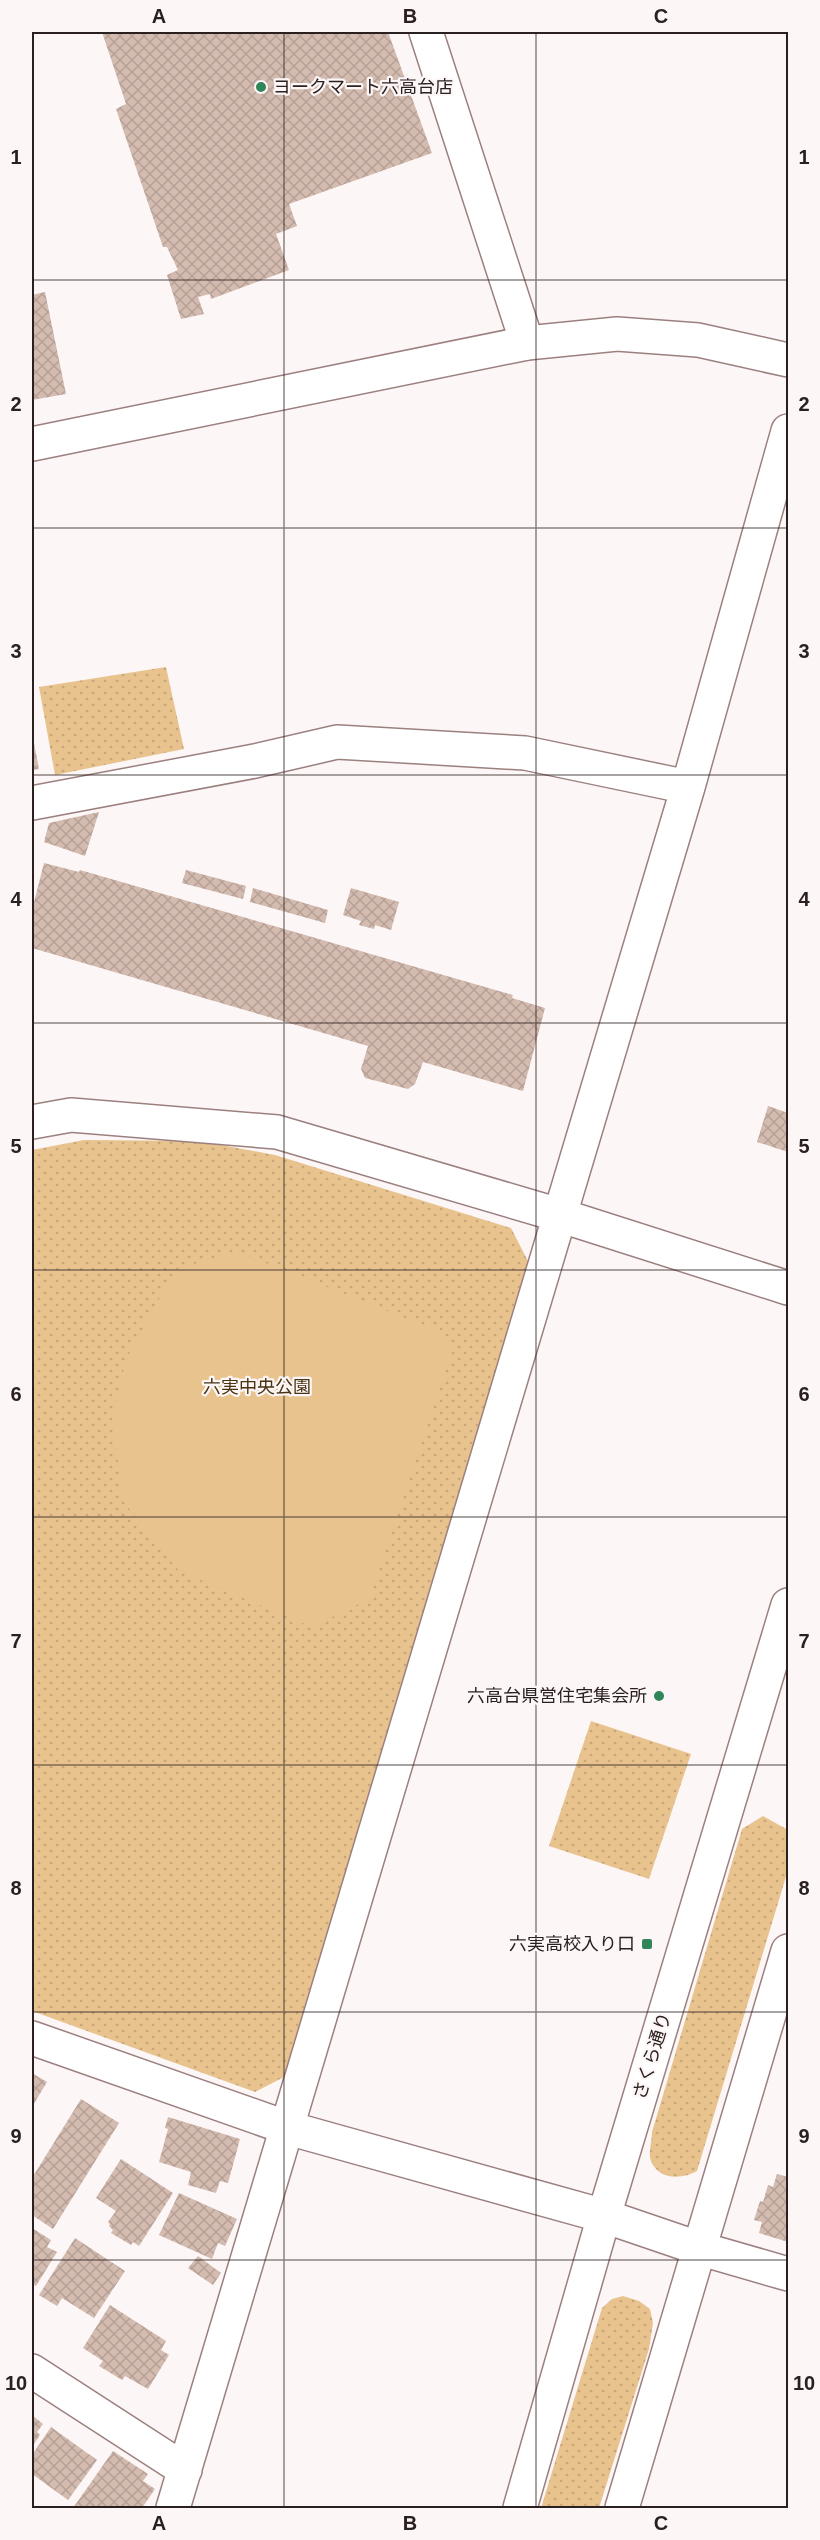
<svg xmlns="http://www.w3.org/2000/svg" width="820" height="2540" font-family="Helvetica,'Noto Sans JP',sans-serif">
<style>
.grass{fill:url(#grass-dots)}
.pitch{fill:#e8c38e}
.building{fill:url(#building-cross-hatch)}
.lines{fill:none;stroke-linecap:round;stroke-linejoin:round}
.street-casing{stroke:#9b807f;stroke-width:36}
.secondary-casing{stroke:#9b807f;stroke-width:36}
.street{stroke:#fff;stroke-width:33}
.secondary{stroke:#fff;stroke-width:33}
.grid{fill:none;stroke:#2b2020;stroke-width:1.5;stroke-opacity:0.55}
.poi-dot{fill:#308559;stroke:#fdf6f6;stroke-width:2}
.labels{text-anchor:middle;stroke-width:4.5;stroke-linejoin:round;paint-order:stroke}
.poi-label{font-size:18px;fill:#2b2020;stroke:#fdf6f6;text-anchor:end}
.park-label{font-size:18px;fill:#483312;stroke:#fdf6f6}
.street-label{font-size:18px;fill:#2b2020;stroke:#fdf6f6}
.neatline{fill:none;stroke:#2b2020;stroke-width:2}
.grid-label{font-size:20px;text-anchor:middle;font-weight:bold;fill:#2b2020}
</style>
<defs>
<pattern id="grass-dots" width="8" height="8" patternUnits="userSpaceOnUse" patternTransform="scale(1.5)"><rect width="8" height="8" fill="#e8c38e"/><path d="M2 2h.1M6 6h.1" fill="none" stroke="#c7a77a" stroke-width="1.8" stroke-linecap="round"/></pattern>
<pattern id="building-cross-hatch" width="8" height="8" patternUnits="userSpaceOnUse" patternTransform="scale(1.5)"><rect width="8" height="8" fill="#d4bbaf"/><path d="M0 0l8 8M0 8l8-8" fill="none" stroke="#b6a096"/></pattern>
</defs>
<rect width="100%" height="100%" fill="#fdf6f6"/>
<path class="grass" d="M166 667 184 749 55 775 39 687Z
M84 1140 200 1141 275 1155 511 1228 529 1263 284 2077 255 2092 32 2011V1150Z
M591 1721 691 1754 649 1879 549 1846Z
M763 1816 788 1830V1870L697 2171C683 2179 659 2181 651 2161 648 2154 652 2140 652 2132L742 1829Z
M623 2296 639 2301 650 2309 653 2323 649 2349 599 2508H541L602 2308 612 2299Z"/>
<path class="pitch" d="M236 1251 443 1333 452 1352 369 1599 312 1627 179 1571 123 1501 112 1419 126 1359 175 1270Z"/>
<path class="building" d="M102 32H388L432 153 289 204 297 226 276 234 289 270 211 299 210 294 198 297 204 314 181 319 167 275 178 270 167 247H163L116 109 126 104Z
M45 292 66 394 32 400V295Z
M33 738 39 769 32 770V738Z
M99 812 85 856 44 842 49 823Z
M44 863 79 872 80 870 513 995 512 998 545 1008 523 1091 423 1062 415 1084 408 1089 365 1078 361 1069 368 1046 32 948V910Z
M186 870 246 886 243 899 182 883Z
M253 888 328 910 325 923 250 902Z
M351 888 399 902 391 930 375 925 374 929 359 925 361 921 343 915Z
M768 1106 788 1113V1152L757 1142Z
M32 2073 47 2082 32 2107Z
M81 2099 119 2123 53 2229 32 2215V2178Z
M168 2117 240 2139 228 2183 220 2181 216 2193 188 2185 191 2172 159 2162 168 2129 165 2128Z
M121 2159 173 2193 139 2246 133 2242 131 2245 111 2233 113 2230 109 2226 110 2224 108 2222 116 2211 96 2198Z
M777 2174 788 2177V2242L759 2233 762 2222 754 2220 760 2201 763 2202 768 2185 773 2187Z
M179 2193 237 2219 225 2246 218 2243 212 2259 159 2235Z
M32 2228 51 2240 47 2247 57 2252 36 2286 32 2284Z
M75 2238 125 2271 94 2318 62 2298 57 2306 39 2295Z
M198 2256 221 2273 213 2285 188 2268Z
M110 2305 166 2341 161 2350 169 2355 148 2389 125 2376 122 2380 99 2366 103 2361 83 2348Z
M32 2415 43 2424 37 2432 40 2435 32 2447Z
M51 2427 97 2460 68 2500 32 2474V2455Z
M113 2451 148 2474 143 2481 155 2489 142 2508H73Z"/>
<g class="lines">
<g class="street-casing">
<path id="street" d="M426 32 527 343
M32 803 255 761 337 742 525 753 688 787
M32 1122 71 1115 277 1132 559 1215 788 1288
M32 2371 185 2470
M173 2508 688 787 788 431"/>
</g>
<g class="secondary-casing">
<path id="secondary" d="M32 444 527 343 617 334 698 340 788 360
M32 2038 288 2128 604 2216 698 2248 788 2274
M520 2508 604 2216 788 1605
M622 2508 788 1951"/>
</g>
<use href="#street" class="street"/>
<use href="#secondary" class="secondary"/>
</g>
<path class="grid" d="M284 32V2508M536 32V2508M32 280H788M32 528H788M32 775H788M32 1023H788M32 1270H788M32 1517H788M32 1765H788M32 2012H788M32 2260H788"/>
<g class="poi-dot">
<circle cx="261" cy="87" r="6"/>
<circle cx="659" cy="1696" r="6"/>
<rect x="641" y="1938" width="12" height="12" rx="3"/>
</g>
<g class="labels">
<g class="poi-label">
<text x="273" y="93" text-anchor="start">ヨークマート六高台店</text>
<text x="647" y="1702">六高台県営住宅集会所</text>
<text x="635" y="1950">六実高校入り口</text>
</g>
<g class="park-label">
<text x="257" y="1393">六実中央公園</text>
</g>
<g class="street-label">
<text transform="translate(652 2056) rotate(-73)" y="6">さくら通り</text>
</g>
</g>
<rect width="820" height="2540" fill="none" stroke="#fdf6f6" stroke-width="66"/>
<rect x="33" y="33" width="754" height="2474" class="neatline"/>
<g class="grid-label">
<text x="159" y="23">A</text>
<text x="410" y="23">B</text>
<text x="661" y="23">C</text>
<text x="16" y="164">1</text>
<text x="804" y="164">1</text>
<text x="16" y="411">2</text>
<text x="804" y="411">2</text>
<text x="16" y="658">3</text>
<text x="804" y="658">3</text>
<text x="16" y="906">4</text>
<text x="804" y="906">4</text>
<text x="16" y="1153">5</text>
<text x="804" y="1153">5</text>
<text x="16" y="1401">6</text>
<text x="804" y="1401">6</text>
<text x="16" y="1648">7</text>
<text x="804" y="1648">7</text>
<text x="16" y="1895">8</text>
<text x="804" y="1895">8</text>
<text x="16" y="2143">9</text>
<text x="804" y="2143">9</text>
<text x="16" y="2390">10</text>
<text x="804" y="2390">10</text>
<text x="159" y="2530">A</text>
<text x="410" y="2530">B</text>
<text x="661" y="2530">C</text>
</g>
</svg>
